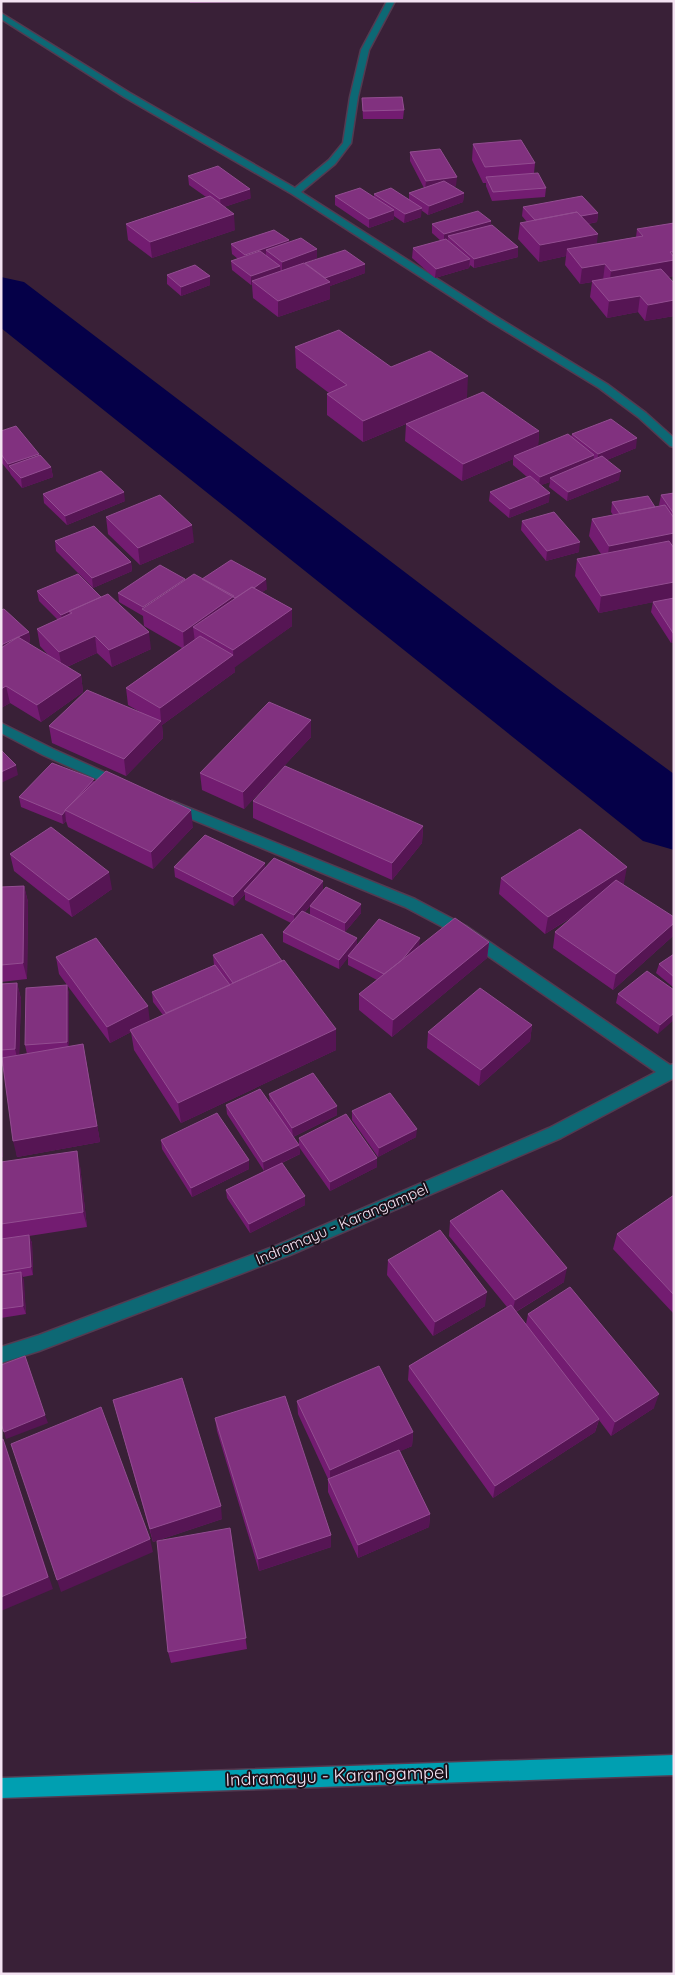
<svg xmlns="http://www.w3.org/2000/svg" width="675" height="1975" font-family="Quicksand,sans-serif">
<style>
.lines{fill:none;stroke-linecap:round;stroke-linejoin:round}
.river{fill:#050048;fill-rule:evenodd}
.street-casing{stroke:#533b51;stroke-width:3}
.primary-casing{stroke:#533b51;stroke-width:3}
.street{fill:#0d6874;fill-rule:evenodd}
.primary{fill:#009fb1;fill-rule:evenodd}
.wall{fill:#731c71;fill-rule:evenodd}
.shaded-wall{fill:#561554}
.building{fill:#81317f;stroke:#934d91}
.labels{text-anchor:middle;stroke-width:4;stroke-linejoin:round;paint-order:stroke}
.street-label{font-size:15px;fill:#f4e3f2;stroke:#1a0f19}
.near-street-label{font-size:18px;fill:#f4e3f2;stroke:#1a0f19}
</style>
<rect width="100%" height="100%" fill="#392037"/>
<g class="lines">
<path class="river" d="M1 277 24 282 557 688 674 774V850L643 841 1 328Z"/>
<g class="street-casing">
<path id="street" d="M387 1H395L369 50 358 97 351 143 335 164 301 192 497 317 607 384 646 413 674 438V447L670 446 638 417 599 388 489 321 292 194 124 97 1 19V13L130 93 295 188 329 160 343 143 350 97 361 50Z
M1 723 53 749 124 781 126 784 124 787H114L43 755 1 733Z
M172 801 415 899 466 926 670 1065 674 1064V1078L561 1138 290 1255 39 1351 1 1363V1347L39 1335 278 1245 549 1128 656 1072 456 934 405 907 167 809 165 806 167 803Z"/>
</g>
<g class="primary-casing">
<path id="primary" d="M674 1755V1775L1 1798V1778Z"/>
</g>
<use href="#street" class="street"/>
<use href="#primary" class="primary"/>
</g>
<path class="wall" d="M190 1H250V2L190 3Z
M362 98 404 110 403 119H363Z
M473 144 535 163 534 173 546 188 545 197 492 201 486 186V183H483L472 160Z
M410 152 456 186 453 187 464 193 463 202 428 215 421 210V217L404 223 394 216V219L369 228 335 205V196L374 197V194L409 200V193L424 188 410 161Z
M188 176 251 198 224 207 235 230 152 258 128 240 126 224 206 197 189 185Z
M523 207 598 213 597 222 588 224 597 244 636 237 637 229 674 276 668 277 674 283V316L645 321 638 312 607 318 590 297 592 282 580 284 565 265 566 256 539 262 518 239 520 223 527 222 522 216Z
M491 221 490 226 518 247V257L474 268 470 265 469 268 435 278 412 258 413 248 441 241 432 233V224Z
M289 240V242L317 258 301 264 365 273 330 286V299L278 317 253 298 252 285H251L232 270 231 261 238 259 232 254 231 244Z
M167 275 210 276V285L181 296 167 284Z
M295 347 391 367 467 398 410 422 539 431 538 446 571 437 572 434 636 448 607 460 619 480 567 501 549 487 550 482 541 485 549 502 509 518 489 501 490 492 527 477 513 465V459L462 481 405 441 406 424 363 442 327 415V394L329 393 296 368Z
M1 431 39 454V455L51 467 53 477 22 488 11 475 10 473 1 462Z
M674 493V643H671L651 612 653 602 599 613 575 576 577 559 601 554 589 536 592 519 613 515 611 512 612 502 655 507 660 506 659 505 661 495Z
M43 494 125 501 67 525 44 503Z
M106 517 194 542 140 565 108 534Z
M522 521 579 552 546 561 521 530Z
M55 541 131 562 132 571 93 588 56 551Z
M202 579 267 589 262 592 292 609V626L234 667 235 672 162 725 163 738 126 776 52 743 49 726 140 712 128 705 126 688 182 648 144 626 143 616 119 602 118 593 185 580Z
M37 591 151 649 112 667 97 653 67 667 81 675 83 692 41 722 10 703 1 708V610L29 632 30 642 28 643 49 656 40 646 37 629 58 620 39 601Z
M311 720V737L244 809 202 790 200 773Z
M94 781 193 827 153 869 68 827 66 821 63 824 21 807 19 797Z
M253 801 423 826 422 843 392 880 253 818Z
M10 854 112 889 72 917 14 871Z
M174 867 265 868 323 890 361 913 345 932 357 946H419L489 942 487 958 392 1037 359 1010V994L377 980 348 965V957L339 969 283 942V932L291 923 245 900V894L234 906 175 877ZM310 906V915L304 913Z
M501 878 624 883 623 884 673 936 613 990 553 948 555 932 577 914 545 934 499 894Z
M24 886 28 902 27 979 1 982V887Z
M674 954V988L656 973 659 964Z
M213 955 336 1050 181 1123 134 1050 131 1032 110 1043 67 985 69 994V1047L86 1060 100 1142 17 1157 3 1066 1 1067V984L17 983 21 999 19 1055 27 1054 25 1045 67 985 59 974 56 957 150 1021 163 1015 153 1002 152 992 214 965Z
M674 990 658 1034 616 1003 618 994Z
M532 1025 530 1041 479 1086 427 1048 428 1032Z
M269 1094 337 1115 293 1137 299 1145V1138L377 1158V1167L330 1191 299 1147 300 1154 282 1163 305 1205 250 1233 227 1198 226 1190 264 1171 227 1114 226 1105 270 1102Z
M352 1111 416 1137 378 1157 352 1120Z
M161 1140 249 1169 192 1197 162 1149Z
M1 1162 80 1166 87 1227 29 1236 32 1243 33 1275 23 1277 26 1314 1 1318Z
M674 1195V1314L613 1249 617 1234Z
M450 1221 564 1282 516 1312 526 1324 528 1314 654 1408 611 1436 599 1420 595 1432 493 1498 408 1380 409 1366 507 1307 449 1236Z
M388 1260 485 1306 433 1336 387 1275Z
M113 1400 222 1519 153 1542Z
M297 1401 413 1432 412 1446 400 1451 430 1514 429 1527 358 1558 328 1492V1479L298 1414Z
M215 1418 331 1535V1547L259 1571 217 1431Z
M230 1528 247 1649 171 1663 168 1652Z"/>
<path class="shaded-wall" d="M457 177 456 186 425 190 426 181Z
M250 189 251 198 221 208 220 199Z
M464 193 463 202 428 215 429 206Z
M422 208 421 217 404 223 405 214Z
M394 210V219L369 228V219Z
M598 213 597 222 537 233 538 224Z
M234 214 235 230 152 258 150 242Z
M491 221 490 230 448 236V242L444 243V234Z
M598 234 596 250 567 249 566 256 539 262 540 245Z
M289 240V249L266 250V257L246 264 245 255Z
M518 247V257L474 268V259Z
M317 249V258L282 271V262Z
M670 252H674V276L609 287 611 271Z
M470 259 469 268 435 278 436 269Z
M365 264V273L330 286V299L278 317V301L325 278Z
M605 264 603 280 592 281V282L580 284 582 268Z
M280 266 281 275 252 281V285H251V276Z
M210 276V285L181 296V287Z
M640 296 638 312 607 318 609 301Z
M674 300V316L645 321 648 305Z
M468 376 467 398 363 442V421Z
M539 431 538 448 514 456 513 459 462 481 463 464Z
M637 438 636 448 597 464 598 454Z
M39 454 40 464 9 466 10 473 8 464Z
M594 455 593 464 550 478V482L539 486 540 477Z
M51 467 53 477 22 488 21 478Z
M621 471 619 480 567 501 568 492Z
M124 492 125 501 67 525 65 516Z
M550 493 549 502 509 518 510 509Z
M192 525 194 542 140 565 138 548Z
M674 533V550L607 563 609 546Z
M580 542 579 552 546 561 547 551Z
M131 562 132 571 93 588 92 578Z
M185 579V589L143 609V607Z
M266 579 267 589 238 609 237 599Z
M674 582V598L599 613 601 596Z
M234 596 235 614 193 627 195 642 184 649 183 632Z
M292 609V626L234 668 233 650Z
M69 612 71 621 63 625 61 615Z
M29 632 30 642 1 655V645Z
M149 632 151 649 112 667 109 650Z
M673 633 674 643H671Z
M95 636 97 653 62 669 59 652Z
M233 655 235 672 162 725 163 738 126 776 124 759 161 721 160 708Z
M81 675 83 692 41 722 37 705Z
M6 686 10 703 1 708V689Z
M311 720V737L244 809 243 792Z
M16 765 18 775 1 783V772Z
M191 810 193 827 153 869 151 852Z
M65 811 66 821 63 824 62 815Z
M423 826 422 843 392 880V863Z
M265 863V872L244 891 245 894 234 906 233 897Z
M627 867 624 883 545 934 548 917Z
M109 872 112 889 72 917 69 900Z
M323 881V891L294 924V915Z
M24 886 28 902 27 979 23 963Z
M361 904V913L345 932V923Z
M674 923 673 936 613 990 616 974Z
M357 938V947L339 969V960Z
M420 938 419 948 389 976Z
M489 942 487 958 392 1037 393 1020Z
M17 983 21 999 19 1065 15 1049Z
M67 985 69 994V1051L67 1042Z
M148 1006 150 1022 130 1030 131 1032 110 1043 107 1027Z
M674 1013V1020L658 1034 660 1025Z
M532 1025 530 1041 479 1086 481 1070Z
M336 1029V1050L181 1123 178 1103Z
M83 1044 100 1142 17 1157 13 1141Z
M337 1106V1115L293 1137 292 1128Z
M417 1129 416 1137 378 1157 379 1148Z
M1 1136 3 1157H1Z
M299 1145 300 1154 264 1171 263 1162Z
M77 1151 80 1166 87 1227 83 1212Z
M377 1158V1167L330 1191V1182Z
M249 1160V1169L192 1197 191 1188Z
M305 1196V1205L250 1233 249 1224Z
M29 1235 32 1243 33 1275 31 1267Z
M567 1268 564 1282 512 1314 515 1300Z
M21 1272 24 1280 26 1314 23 1306Z
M487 1292 485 1306 433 1336 435 1322Z
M659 1394 654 1408 611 1436 615 1422Z
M45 1415 48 1423 6 1439 4 1432Z
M599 1419 595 1432 493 1498 495 1486Z
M413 1432 412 1446 330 1483V1470Z
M3 1439 53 1589 1 1611V1597Z
M221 1506 222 1519 153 1542 150 1529Z
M430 1514 429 1527 358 1558V1545Z
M331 1535V1547L259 1571 258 1559Z
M150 1539 153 1552 61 1592 57 1580Z"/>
<path class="building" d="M402 97 404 110 363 111 362 98Z
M521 140 535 163 485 167 473 144Z
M440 149 457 177 426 181 410 152Z
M218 166 250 189 220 199 188 176Z
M538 173 546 188 493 192 486 177Z
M444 181 464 193 429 206 409 193Z
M360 188 394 210 369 219 335 196Z
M391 188 422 208 405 214 374 194Z
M210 196 234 214 150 242 126 224Z
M582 196 598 213 581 216 577 212 535 220 523 207Z
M478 211 491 221 444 234 432 224Z
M577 212 598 234 540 245 520 223Z
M674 223V252H670L674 257V260L611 271 605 264 582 268 567 249 643 236 637 229Z
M492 225 518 247 474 259 448 236Z
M274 230 289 240 245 255 231 244Z
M301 238 317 249 282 262 266 250Z
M446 239 470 259 436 269 413 248Z
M345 250 365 264 325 278 305 263Z
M260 251 280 266 251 276 231 261Z
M304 263 330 282 278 301 252 281Z
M195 265 210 276 181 287 167 275Z
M661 269 674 283V300L648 305 640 296 609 301 592 281Z
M339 330 391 367 430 351 468 376 363 421 327 394 347 385 295 347Z
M483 392 539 431 463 464 406 424Z
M611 419 637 438 598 454 572 434Z
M16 426 39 454 8 464 1 454V431Z
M568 434 594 455 540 477 514 456Z
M40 455 51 467 21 478 9 466Z
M602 456 621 471 568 492 550 478Z
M101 471 124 492 65 516 43 494Z
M530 476 550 493 510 509 490 492Z
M674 493V514L661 495Z
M160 495 192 525 138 548 106 517Z
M648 496 655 507 620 514 612 502Z
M665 505 674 518V533L609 546 592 519Z
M554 512 580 542 547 551 522 521Z
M94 526 131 562 92 578 55 541Z
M669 541 674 548V582L601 596 577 559Z
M231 560 266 579 254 588 252 587 235 598 202 579Z
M160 565 185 579 143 607 118 593Z
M78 574 101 597 61 615 37 591Z
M194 574 234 596 183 632 142 609Z
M252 587 292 609 233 650 193 627Z
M108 594 149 632 109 650 95 636 59 652 37 629 72 613 69 611Z
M674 598V633H673L653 602Z
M4 609 29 632 1 645V610Z
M200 636 233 655 160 708 126 688Z
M18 637 81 675 37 705 6 686 1 689V648Z
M87 690 161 721 124 759 49 726Z
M269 702 311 720 243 792 200 773Z
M1 750 16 765 1 772Z
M52 763 94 779 76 799 65 810V811L62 815 19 797Z
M285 766 423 826 392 863 253 801Z
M106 771 191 810 151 852 65 810Z
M51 827 109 872 69 900 10 854Z
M580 829 627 867 548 917 501 878Z
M205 835 265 863 233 897 174 867Z
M274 858 323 881 294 915 244 891Z
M616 880 674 917V923L616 974 555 932Z
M24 886 23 963 1 965V887Z
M326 887 361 904 345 923 310 906Z
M302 911 357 938 339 960 283 932Z
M455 918 489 942 393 1020 359 994Z
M379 919 420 938 402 960 384 974 348 956Z
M262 934 282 961 233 983 213 955Z
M96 938 148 1006 107 1027 56 957Z
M674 954V977L659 964Z
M284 960 336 1029 178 1103 130 1030Z
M215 965 230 985 166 1013 152 992Z
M647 971 674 990V1013L660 1025 618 994Z
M17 983 15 1049 1 1050V984Z
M67 985V1042L25 1045 26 988Z
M480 988 532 1025 481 1070 428 1032Z
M83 1044 97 1126 13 1141 2 1058Z
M313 1073 337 1106 292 1128 269 1094Z
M260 1089 299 1145 263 1162 226 1105Z
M390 1093 417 1129 379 1148 352 1111Z
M217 1113 249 1160 191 1188 161 1140Z
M346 1114 377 1158 330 1182 299 1138Z
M77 1151 83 1212 1 1224V1162Z
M282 1163 305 1196 249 1224 226 1190Z
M502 1190 567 1268 515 1300 450 1221Z
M674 1195V1295L617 1234Z
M440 1230 487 1292 435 1322 388 1260Z
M29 1235 31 1267 1 1272V1239Z
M21 1272 23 1306 1 1309V1275Z
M570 1287 659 1394 615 1422 528 1314Z
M511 1305 599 1419 495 1486 409 1366Z
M25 1356 45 1415 4 1432 1 1424V1365Z
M379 1366 413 1432 330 1470 297 1401Z
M182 1378 221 1506 150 1529 113 1400Z
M285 1396 331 1535 258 1559 215 1418Z
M101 1407 150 1539 57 1580 11 1444Z
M3 1439 48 1577 1 1597V1440Z
M399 1450 430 1514 358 1545 328 1479Z
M230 1528 246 1638 168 1652 157 1541Z"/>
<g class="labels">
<g class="street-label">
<text transform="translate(342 1224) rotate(-23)" y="5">Indramayu - Karangampel</text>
</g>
<g class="near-street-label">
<text transform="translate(337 1776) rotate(-2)" y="6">Indramayu - Karangampel</text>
</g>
</g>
<rect width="675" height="1975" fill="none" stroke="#f4e3f2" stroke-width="5"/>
</svg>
